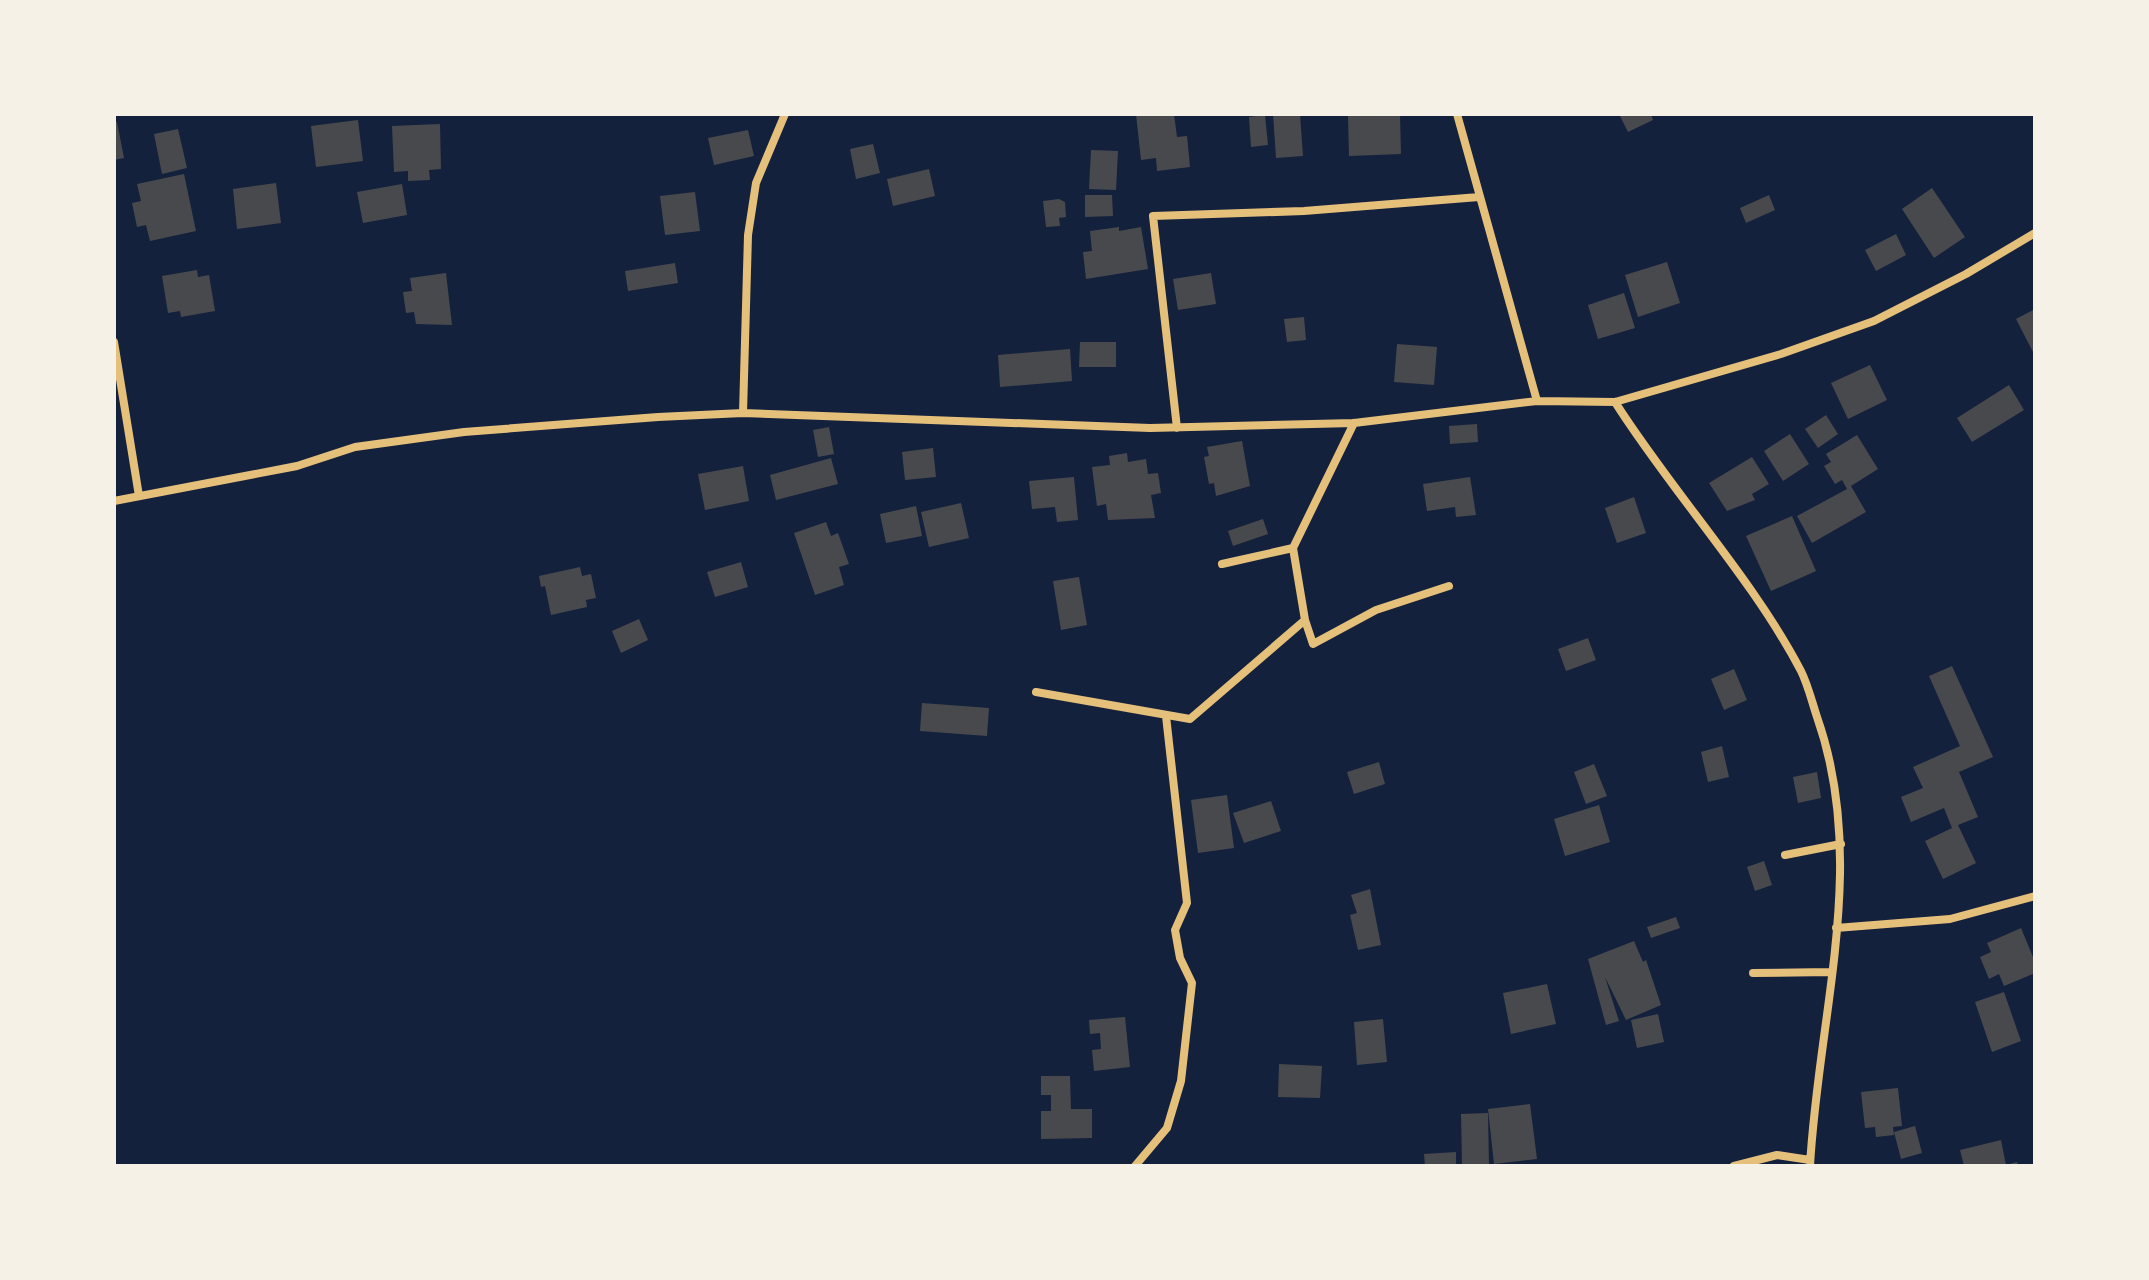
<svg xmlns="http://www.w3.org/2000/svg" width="2149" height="1280" font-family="Rubik,sans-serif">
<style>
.building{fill:#48494c}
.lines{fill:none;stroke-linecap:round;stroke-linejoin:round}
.minor{stroke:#e5c07b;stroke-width:8}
</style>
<rect width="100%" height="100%" fill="#14213d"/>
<path class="building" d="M1136 114H1174L1177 137 1187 136 1190 167 1157 171 1156 158 1141 160Z
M1273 114H1300L1303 156 1276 158Z
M1348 114H1400L1401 154 1349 156Z
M1619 114H1651L1653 120 1628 132Z
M1265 115 1268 145 1251 147 1249 117Z
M358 120 363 161 316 167 311 126Z
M117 122 124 158 114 160V123Z
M440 124 441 169 429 170 430 180 408 181V171L394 172 392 126Z
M178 129 187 168 162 174 154 134Z
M748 130 754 156 714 165 708 138Z
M873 144 880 173 856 179 850 149Z
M1091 150 1118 151 1116 190 1089 189Z
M929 169 935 196 893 206 887 179Z
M184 174 196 231 150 241 146 225 137 227 132 203 141 201 137 184Z
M276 183 281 223 237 229 233 189Z
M402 184 407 215 363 223 357 192Z
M1932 188 1965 237 1934 258 1902 209Z
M695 192 700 231 665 235 660 196Z
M1085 195H1112L1113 216 1085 217Z
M1769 195 1775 210 1746 223 1740 208Z
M1059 199 1065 202 1066 217 1059 218 1060 226 1046 227 1043 201Z
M1119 227V231L1141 227 1148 269 1086 279 1083 252 1092 251 1090 231Z
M1896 234 1906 255 1876 271 1865 250Z
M1667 262 1680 303 1638 317 1625 275Z
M675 263 678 283 628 291 625 271Z
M197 270 198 277 209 275 215 311 181 317 180 311 168 313 162 276Z
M446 273 452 325 416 324 414 312 406 313 403 292 412 291 410 278Z
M1211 273 1216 304 1178 310 1173 279Z
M1624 293 1635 328 1598 339 1588 305Z
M2035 309V356L2016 319Z
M1304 317 1306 340 1287 342 1284 319Z
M1080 342H1116V367H1079Z
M1397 344 1437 347 1434 385 1394 382Z
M1070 349 1072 381 1000 387 998 355Z
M1870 365 1887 400 1848 419 1831 383Z
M2009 385 2024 410 1972 442 1957 418Z
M1826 415 1838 434 1818 448 1805 429Z
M1477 424 1478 442 1450 444 1449 426Z
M829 427 834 454 818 457 813 430Z
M1790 434 1809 464 1783 481 1764 451Z
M1857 435 1878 469 1851 486 1866 512 1812 543 1797 516 1847 489 1842 480 1835 484 1824 466 1831 462 1826 454Z
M1242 441 1250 486 1216 496 1214 483 1209 484 1204 457 1209 456 1207 447Z
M933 448 936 477 905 480 902 452Z
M1127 453 1128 462 1146 459 1148 474 1158 473 1161 493 1151 495 1155 518 1108 520 1106 504 1097 506 1092 467 1110 465 1109 456Z
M1752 457 1769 484 1752 494 1755 500 1727 511 1709 483Z
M831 458 838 484 776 500 770 475Z
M743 466 749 501 705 510 698 474Z
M1074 477 1078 520 1057 522 1055 507 1032 509 1029 481Z
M1470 477 1476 515 1456 517 1455 507 1427 511 1423 484Z
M1634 497 1646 533 1617 543 1605 508Z
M961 503 969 538 929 547 921 512Z
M916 506 922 536 886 543 880 514Z
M1792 516 1816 571 1771 591 1746 536Z
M1263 519 1268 534 1233 546 1228 531Z
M826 522 831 536 838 533 849 564 839 567 844 585 815 595 794 533Z
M741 562 748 587 715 597 707 572Z
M580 567 582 576 591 574 596 598 586 600 587 607 551 615 545 586 541 587 539 576Z
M1079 577 1087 625 1061 630 1053 581Z
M639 619 648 640 621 653 612 631Z
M1588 638 1596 660 1566 671 1558 649Z
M1952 666 1993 757 1959 772 1978 817 1958 825 1976 863 1943 879 1925 841 1952 828 1944 808 1911 822 1901 797 1923 788 1913 767 1960 746 1929 676Z
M1734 669 1747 700 1724 710 1711 679Z
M922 703 989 708 987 736 920 731Z
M1722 746 1729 777 1708 782 1701 752Z
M1379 762 1385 784 1354 794 1347 772Z
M1594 764 1607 796 1586 804 1574 772Z
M1817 772 1821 798 1798 803 1793 777Z
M1227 795 1234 848 1198 853 1191 800Z
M1271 801 1281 831 1244 843 1233 813Z
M1599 805 1610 842 1565 856 1554 819Z
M1764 861 1772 885 1755 891 1747 867Z
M1370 889 1381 945 1358 950 1350 915 1357 913 1351 895Z
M1676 917 1680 928 1651 938 1647 927Z
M2021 928 2035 962V973L2004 986 1999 974 1989 979 1980 957 1991 952 1987 943Z
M1634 941 1643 962 1646 960 1661 1005 1626 1020 1605 977 1619 1021 1606 1025 1588 959Z
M1547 984 1556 1024 1511 1034 1503 993Z
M2004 992 2021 1041 1992 1052 1975 1002Z
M1658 1014 1664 1042 1637 1048 1631 1020Z
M1125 1017 1130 1067 1094 1071 1092 1050 1101 1049 1100 1033 1090 1034 1089 1020Z
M1383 1019 1387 1062 1357 1065 1354 1022Z
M1279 1064 1322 1066 1320 1098 1278 1097Z
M1041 1076H1070L1071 1109H1092V1138L1041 1139V1111H1051V1095H1041Z
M1898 1088 1902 1126 1893 1127 1894 1135 1876 1137 1875 1127 1865 1128 1861 1092Z
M1530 1104 1537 1159 1494 1164 1488 1109Z
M1488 1113 1489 1166H1462L1461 1114Z
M1915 1126 1922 1153 1901 1159 1894 1132Z
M2001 1140 2006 1165 2017 1162 2018 1166H1964L1960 1150Z
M1456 1152V1166H1425L1424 1154Z"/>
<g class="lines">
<path class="minor" d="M1457 114 1537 401
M114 342 139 496
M1615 402C1672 492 1753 579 1801 671 1808 685 1812 702 1817 717 1869 864 1818 1016 1810 1166
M743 413 748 235 756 183 785 114
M1177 428 1153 216 1304 211 1479 197
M114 501 297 466 355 447 464 432 658 417 743 413 1150 428 1354 423 1537 401 1615 402 1781 354 1874 321 1966 274 2035 233
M1222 564 1293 548 1354 423
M1305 620 1313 644 1376 610 1449 586
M1036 692 1190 719 1305 620 1293 548
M1785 855 1841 844
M1836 928 1950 919 2035 896
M1753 973 1831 972
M1135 1166 1167 1128 1181 1081 1192 983 1180 958 1175 930 1187 903 1166 716
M1734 1166 1777 1155 1810 1160"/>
</g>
<rect width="2149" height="1280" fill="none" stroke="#f6f1e7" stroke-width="232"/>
</svg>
